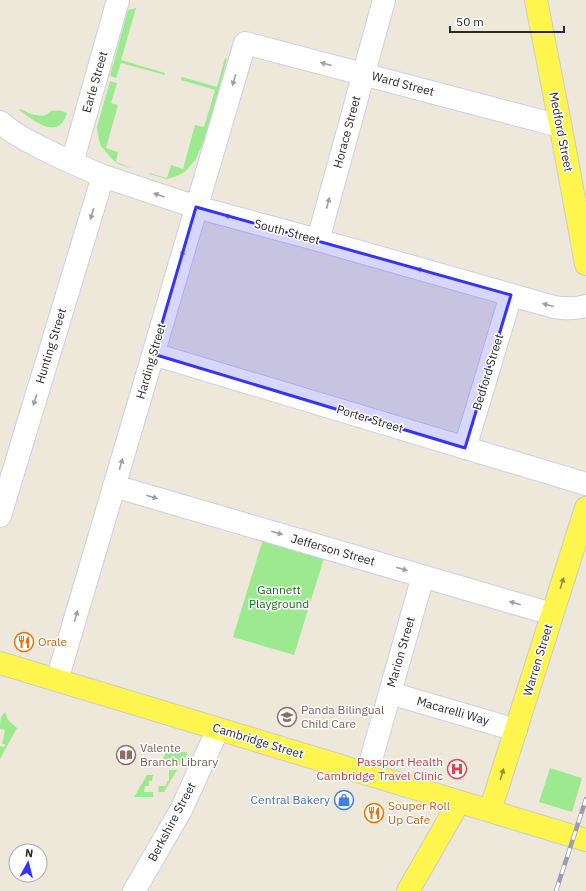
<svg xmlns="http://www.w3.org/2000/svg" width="586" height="891" font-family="'IBM Plex Sans',sans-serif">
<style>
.green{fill:#9de990}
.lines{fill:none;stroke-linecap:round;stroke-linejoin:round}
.minor-casing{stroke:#cecee4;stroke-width:24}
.major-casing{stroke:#ccc;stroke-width:24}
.minor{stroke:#fff;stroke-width:22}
.major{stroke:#fef64e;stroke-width:22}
.rail-casing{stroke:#9d9cb6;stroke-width:4.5}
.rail{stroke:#fff;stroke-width:3;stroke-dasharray:9;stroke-linecap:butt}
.oneway{fill:#9f9f9f}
.oneway2{fill:#94903c}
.marked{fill:#3534ff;fill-opacity:0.2;stroke:#3534ff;stroke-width:3;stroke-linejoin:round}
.labels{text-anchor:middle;stroke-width:3;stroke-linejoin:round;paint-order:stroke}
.street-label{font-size:12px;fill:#292929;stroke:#fff}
.park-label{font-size:12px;fill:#146c13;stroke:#fff}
.food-label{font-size:12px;fill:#c56008;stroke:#fff;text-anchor:start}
.education-label{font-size:12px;fill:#785e54;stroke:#fff;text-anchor:start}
.health-label{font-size:12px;fill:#be3a42;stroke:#fff;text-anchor:end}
.shop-label{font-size:12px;fill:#366cbe;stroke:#fff;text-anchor:end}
</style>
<rect width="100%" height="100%" fill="#ede8d9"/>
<path class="green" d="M136 8 121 60 165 73V75L121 63 116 78 110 76 128 10Z
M225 58 227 59 209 129 196 159 186 171 177 176 167 179 149 174V173L167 178 171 165 183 169 195 125 204 127 215 90 181 80 182 77 217 87Z
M110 81 117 83 111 103 118 105 106 148 118 152 116 162 132 168 118 164 111 158 101 146 99 140 97 127Z
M18 109C25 110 30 115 36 115 39 116 44 116 46 115 48 114 49 112 51 111 56 110 62 110 67 113 58 142 33 120 18 109Z
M263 539 324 558 294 655 233 637Z
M5 712 8 720 17 728 0 759V746L4 747 5 744H2L5 730 0 729C0 721 0 717 5 712Z
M180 747V752H187V754L182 765H178V759L162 760 169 748Z
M550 768 582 778 572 812 539 802Z
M169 770H177L164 792H158L159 786H166L167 781H169Z
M147 775H153L152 781H149V786H145L144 792H153V797H134Z"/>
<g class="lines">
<g class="minor-casing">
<path id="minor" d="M0 122C10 131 22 138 34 144 56 156 79 166 103 176L196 207 318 240 554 307C565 309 575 309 586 306
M72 163 118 0
M318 240 384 0
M153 354 586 484
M465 448 511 295
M114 486 552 614
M0 516 103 176
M57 680 245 43 560 126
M390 693 516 730
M367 774 423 576
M134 891 181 810 218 729"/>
</g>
<g class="major-casing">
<path id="major" d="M536 0 563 139 586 264
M0 663 586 840
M490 811 586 508
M408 891 459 802"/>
</g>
<use href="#minor" class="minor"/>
<use href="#major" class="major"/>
<g class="rail-casing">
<path id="rail" d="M556 891 586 799"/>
</g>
<use href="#rail" class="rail"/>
</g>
<defs><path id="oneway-solid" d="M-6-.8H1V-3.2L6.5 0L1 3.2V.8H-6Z"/></defs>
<g class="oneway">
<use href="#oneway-solid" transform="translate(326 64) rotate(-165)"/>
<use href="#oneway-solid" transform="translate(234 80) rotate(107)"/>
<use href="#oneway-solid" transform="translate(159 195) rotate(-161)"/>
<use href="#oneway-solid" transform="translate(328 203) rotate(-75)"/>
<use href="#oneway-solid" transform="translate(92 214) rotate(107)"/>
<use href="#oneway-solid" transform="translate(230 217) rotate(-165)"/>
<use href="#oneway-solid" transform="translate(182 255) rotate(-74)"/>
<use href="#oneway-solid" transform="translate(422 270) rotate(-164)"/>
<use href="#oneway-solid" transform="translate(548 305) rotate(-165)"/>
<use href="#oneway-solid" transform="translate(35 400) rotate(107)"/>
<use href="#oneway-solid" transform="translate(121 464) rotate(-74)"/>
<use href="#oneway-solid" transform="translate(152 497) rotate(16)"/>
<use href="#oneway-solid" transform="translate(277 533) rotate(16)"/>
<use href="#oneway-solid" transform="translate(402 569) rotate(16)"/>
<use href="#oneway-solid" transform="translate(515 603) rotate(-164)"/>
<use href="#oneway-solid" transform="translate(76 616) rotate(-74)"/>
</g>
<g class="oneway2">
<use href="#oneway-solid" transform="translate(562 583) rotate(-72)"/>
<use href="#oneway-solid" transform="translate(502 774) rotate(-73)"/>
</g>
<path class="marked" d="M196 207 511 295 465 448 153 354Z"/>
<defs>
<g id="restaurant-ring" transform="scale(1)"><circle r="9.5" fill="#fff" stroke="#e8710a" stroke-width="1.5"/><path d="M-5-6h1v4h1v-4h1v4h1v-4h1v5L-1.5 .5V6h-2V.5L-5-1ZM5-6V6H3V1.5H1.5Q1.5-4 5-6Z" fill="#e8710a"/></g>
<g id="school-ring" transform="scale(1)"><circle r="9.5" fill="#fff" stroke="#8d6e63" stroke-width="1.5"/><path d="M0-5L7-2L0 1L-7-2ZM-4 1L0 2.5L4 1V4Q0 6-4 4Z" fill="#8d6e63"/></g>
<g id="library-ring" transform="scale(1)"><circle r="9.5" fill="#fff" stroke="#8d6e63" stroke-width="1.5"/><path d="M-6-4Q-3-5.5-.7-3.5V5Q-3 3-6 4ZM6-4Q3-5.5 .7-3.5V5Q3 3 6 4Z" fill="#8d6e63"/></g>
<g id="hospital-ring" transform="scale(1)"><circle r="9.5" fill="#fff" stroke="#e0444e" stroke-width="1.5"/><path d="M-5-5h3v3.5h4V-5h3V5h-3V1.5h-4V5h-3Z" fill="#e0444e"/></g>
<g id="shop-ring" transform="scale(1)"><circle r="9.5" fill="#fff" stroke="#3f7fe0" stroke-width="1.5"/><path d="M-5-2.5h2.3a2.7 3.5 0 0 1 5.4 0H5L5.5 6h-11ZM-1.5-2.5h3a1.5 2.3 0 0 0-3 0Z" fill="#3f7fe0"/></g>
</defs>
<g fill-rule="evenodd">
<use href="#restaurant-ring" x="24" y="642"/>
<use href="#school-ring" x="287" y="717"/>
<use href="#library-ring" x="126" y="755"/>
<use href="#hospital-ring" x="457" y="769"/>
<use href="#shop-ring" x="344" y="800"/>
<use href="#restaurant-ring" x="374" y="813"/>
</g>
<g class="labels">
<g class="street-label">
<text transform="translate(95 82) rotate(-74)" y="4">Earle Street</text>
<text transform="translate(403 84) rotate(15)" y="4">Ward Street</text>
<text transform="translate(347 132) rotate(-75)" y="4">Horace Street</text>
<text transform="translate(561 132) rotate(79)" y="4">Medford Street</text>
<text transform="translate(287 232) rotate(15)" y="4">South Street</text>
<text transform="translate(51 346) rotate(-73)" y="4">Hunting Street</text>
<text transform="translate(151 361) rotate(-74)" y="4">Harding Street</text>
<text transform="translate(488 372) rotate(-73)" y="4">Bedford Street</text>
<text transform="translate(370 419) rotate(17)" y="4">Porter Street</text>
<text transform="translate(333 550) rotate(16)" y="4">Jefferson Street</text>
<text transform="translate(401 652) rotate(-74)" y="4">Marion Street</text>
<text transform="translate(538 660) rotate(-73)" y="4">Warren Street</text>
<text transform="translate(453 711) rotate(16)" y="4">Macarelli Way</text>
<text transform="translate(258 741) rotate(17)" y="4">Cambridge Street</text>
<text transform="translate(172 822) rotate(-62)" y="4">Berkshire Street</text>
</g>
<g class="park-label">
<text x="279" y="594">Gannett<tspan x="279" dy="14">Playground</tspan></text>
</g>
<g class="food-label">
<text x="38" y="646">Orale</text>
<text x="388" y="810">Souper Roll<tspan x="388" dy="14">Up Cafe</tspan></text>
</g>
<g class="education-label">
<text x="301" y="714">Panda Bilingual<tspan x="301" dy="14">Child Care</tspan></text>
<text x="140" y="752">Valente<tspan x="140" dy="14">Branch Library</tspan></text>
</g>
<g class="health-label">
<text x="443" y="766">Passport Health<tspan x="443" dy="14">Cambridge Travel Clinic</tspan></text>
</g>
<g class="shop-label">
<text x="330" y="804">Central Bakery</text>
</g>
</g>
<g transform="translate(28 863) rotate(7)"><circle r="19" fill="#ffffff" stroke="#a9a9a9"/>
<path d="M0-3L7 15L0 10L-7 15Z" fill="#3534ff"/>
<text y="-6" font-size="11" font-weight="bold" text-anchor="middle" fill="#292929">N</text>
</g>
<path d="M450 26v6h114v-6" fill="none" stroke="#292929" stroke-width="2"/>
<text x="456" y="26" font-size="12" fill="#292929" stroke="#ffffff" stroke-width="3" paint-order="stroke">50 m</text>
</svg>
